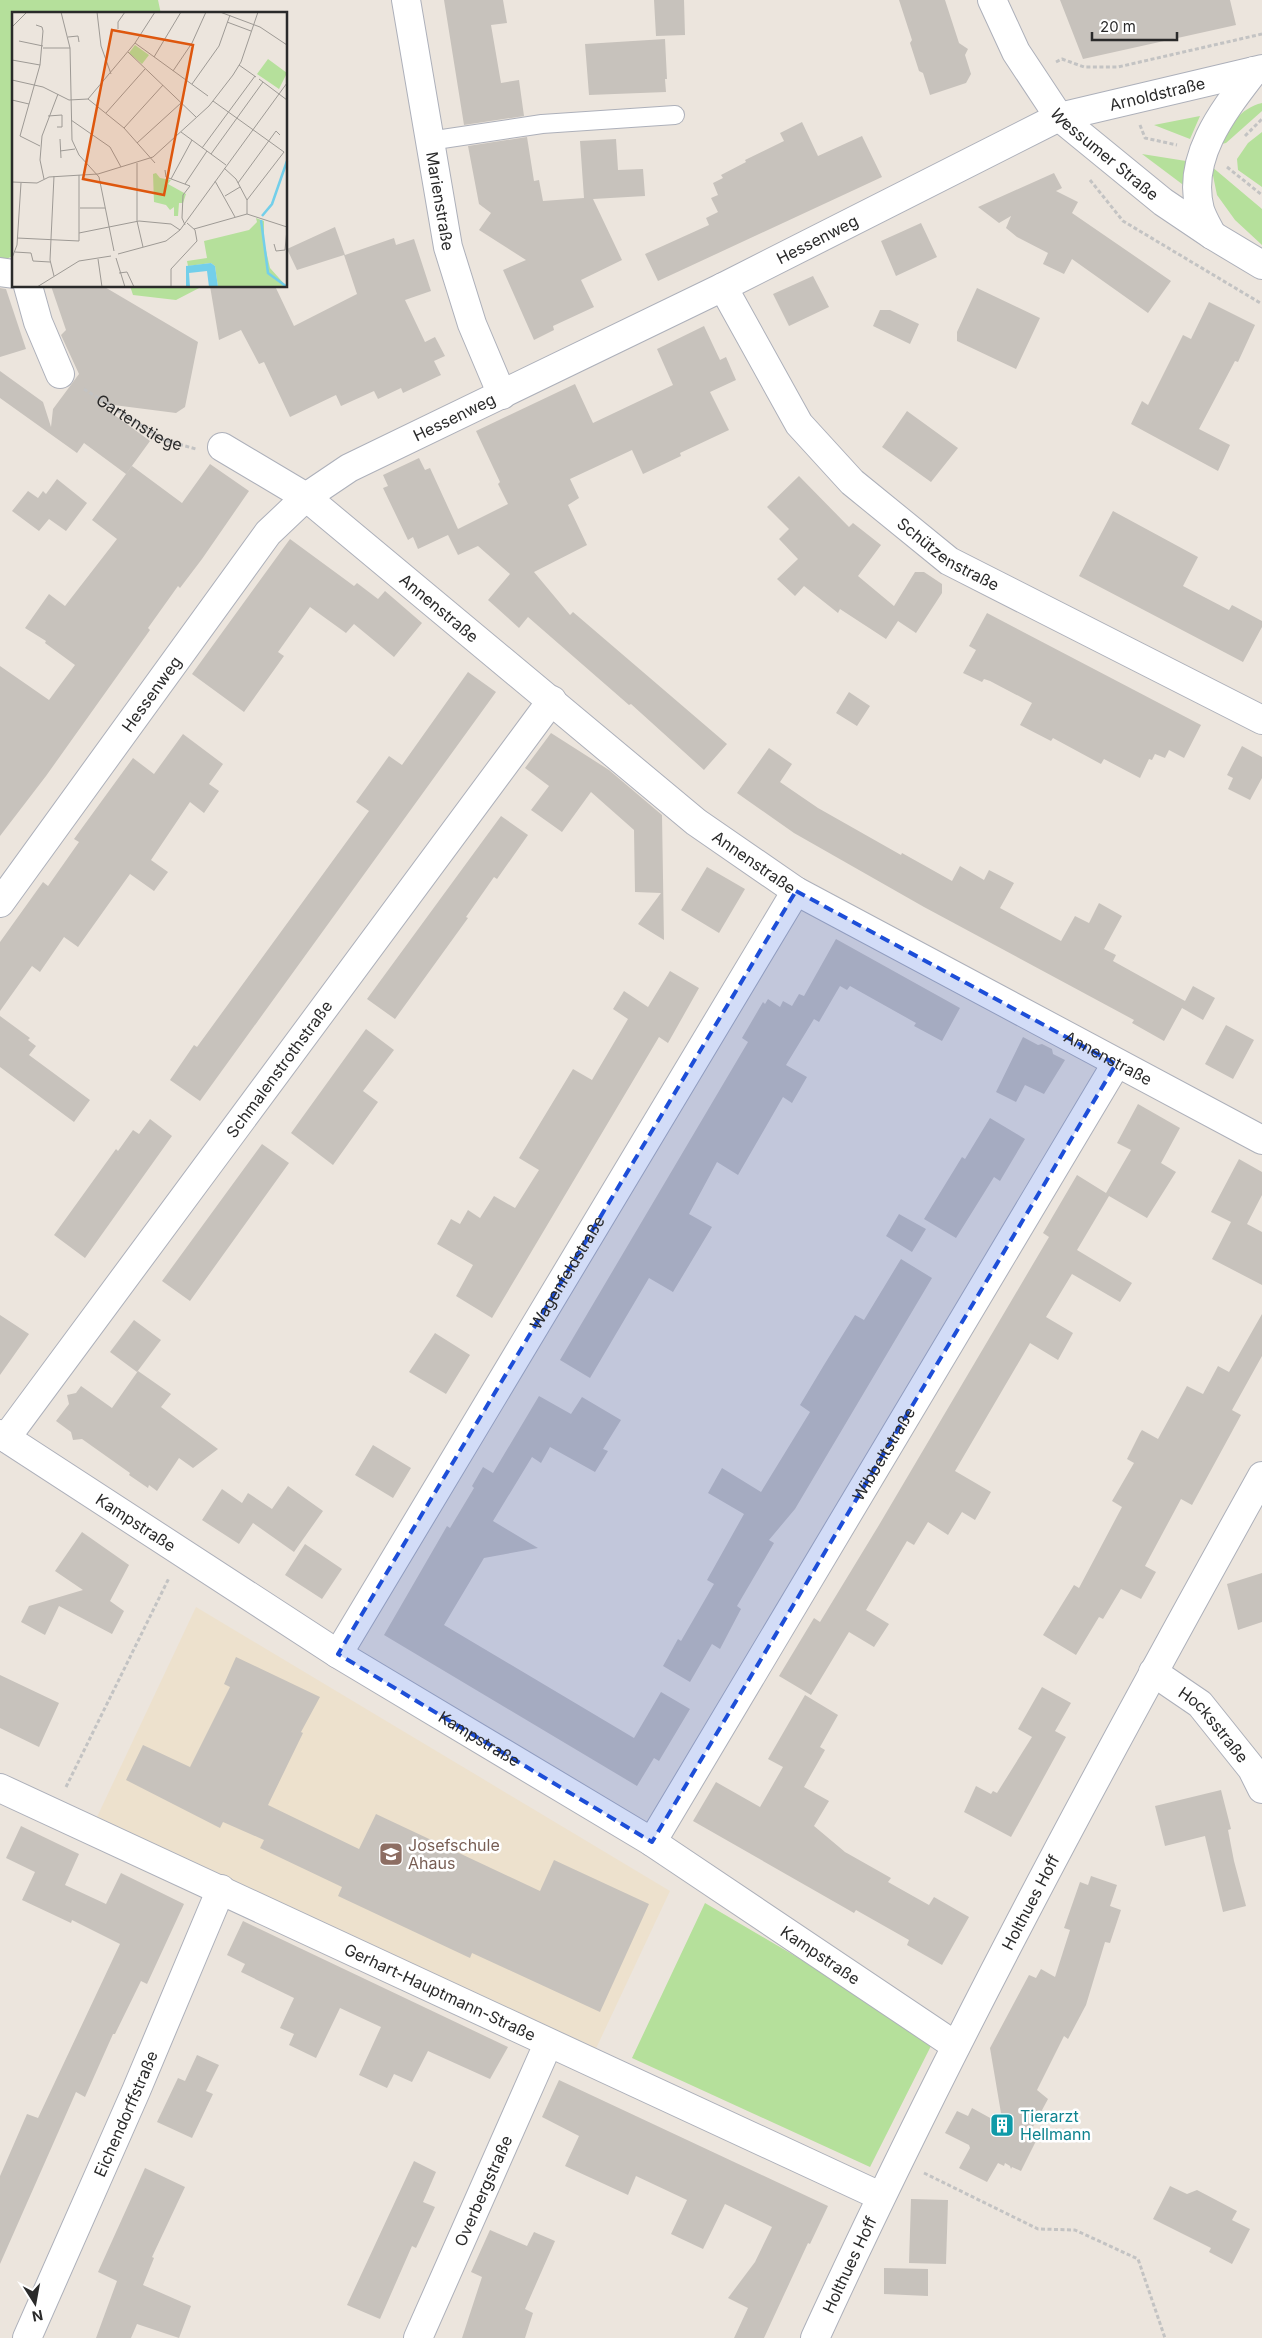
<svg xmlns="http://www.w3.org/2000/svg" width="1262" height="2338" font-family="Inter,sans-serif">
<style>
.education{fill:#ede1cd}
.green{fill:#b5e09b}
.building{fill:#c7c2bc}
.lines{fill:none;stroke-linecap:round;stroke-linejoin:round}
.service-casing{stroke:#adb0ba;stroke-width:20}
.minor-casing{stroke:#adb0ba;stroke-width:30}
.tertiary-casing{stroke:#adb0ba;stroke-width:30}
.path{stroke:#c3c3c3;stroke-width:3;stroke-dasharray:4 2.5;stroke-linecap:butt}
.service{stroke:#fff;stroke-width:18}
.minor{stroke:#fff;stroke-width:28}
.tertiary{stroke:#fff;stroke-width:28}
.marked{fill:#1d4ed8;fill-opacity:0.2;stroke:#1d4ed8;stroke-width:4;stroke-dasharray:10 6;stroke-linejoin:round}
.labels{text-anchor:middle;stroke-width:5;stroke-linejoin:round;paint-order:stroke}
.street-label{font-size:16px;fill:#2a2a2a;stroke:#fff}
.education-label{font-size:16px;fill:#785e54;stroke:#fff;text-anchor:start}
.culture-label{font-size:16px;fill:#0d838f;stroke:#fff;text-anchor:start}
.inset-river{fill:none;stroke:#73cfea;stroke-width:2.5}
.inset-road{fill:none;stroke:#9e9a95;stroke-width:1}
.view{fill:#de570e;fill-opacity:0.15;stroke:#de570e;stroke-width:2.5}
.inset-edge{fill:none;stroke:#2a2a2a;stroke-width:2.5}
</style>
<rect width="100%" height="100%" fill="#ece5dd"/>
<path class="education" d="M196 1607 670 1891 592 2057 97 1817Z"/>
<path class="green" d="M0 0H158L161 14H14V255L5 260 0 259Z
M1262 103V111L1226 143 1217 145C1229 127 1240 108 1262 103Z
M1200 116 1190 139 1154 125Z
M1262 132V187L1238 170 1237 159 1248 143Z
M1142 154 1186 161V187Z
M1211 166 1262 209V245L1235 220 1217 195Z
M130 286H203L176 300 133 295Z
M705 1903 935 2038 870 2167 632 2058Z"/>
<path class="building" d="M444 0H503L507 23 491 25 501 83 519 80 524 116 464 125Z
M654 0H684L685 35 656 36Z
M899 0H945L959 43 968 49 965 55 971 74 966 83 930 95 923 73 919 71 910 43 912 40Z
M1060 0H1230L1236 25 1083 59Z
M665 39 667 79H665L666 92 589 95 585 44Z
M802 122 818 156 862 136 882 177 658 281 645 254 709 225 706 218 718 212 711 198 718 195 713 183 723 178 721 175 746 162 745 160 784 141 780 133Z
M527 137 534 181 539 180 543 201 584 198 580 141 616 139 618 170 643 169 645 196 593 199 622 260 581 280 594 307 553 326 554 330 534 340 503 270 526 260 479 230 491 213 479 204 468 146Z
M1054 173 1062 188 1056 191 1078 202 1072 213 1171 281 1148 313 1072 259 1064 274 1043 264 1048 253 1017 237 1006 228 1011 216 999 223 978 207Z
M921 223 937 257 896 276 881 241Z
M335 227 345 255 394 238 396 245 414 239 431 291 405 300 425 342 435 337 445 356 434 361 441 375 403 393 401 388 378 399 374 391 341 406 336 395 290 417 264 362 259 364 241 330 219 340 210 286H275L294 326 357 294 344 255 297 270 287 249Z
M813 276 829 307 789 326 773 294Z
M51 286H103L198 342 185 407 176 413 98 403 150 441 126 474 84 443 77 453 0 398V371L43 402 51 427 53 409 79 374 61 335 66 330Z
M0 288 6 289 26 349 0 357Z
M977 288 1040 318 1016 369 957 341V332Z
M1209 302 1255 325 1238 362 1235 361 1199 429 1230 445 1218 471 1131 424 1142 401 1148 405 1183 335 1191 339Z
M880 310H890L919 324 910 344 873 326Z
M704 326 720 360 726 357 736 380 710 392 729 430 680 453 681 456 643 474 632 450 570 479 579 498 568 505 587 545 534 572 570 615 573 612 727 744 704 770 631 704 629 705 528 617 519 628 488 600 510 574 478 546 458 555 448 535 418 549 413 537 408 540 383 488 388 486 383 475 419 458 425 470 430 468 458 529 508 504 498 484 500 482 476 431 575 384 593 423 673 385 657 349Z
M907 411 958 448 931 482 882 447Z
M210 464 249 491 202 559 180 588 178 586 148 628 150 630 46 776 0 836V666L49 700 75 665 45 643 46 641 25 628 49 594 65 606 117 539 92 520 132 466 182 503Z
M799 476 849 527 853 523 881 545 858 576 894 606 915 572H924L942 584V593L916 633 898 621 886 639 840 609 838 613 804 586 795 596 777 579 798 559 779 539 789 529 767 507Z
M57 479 87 503 66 531 49 519 39 531 12 511 28 491 38 498 43 491 46 494Z
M1113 511 1198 557 1183 586 1229 610 1232 605 1262 621V627L1243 662 1079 576Z
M290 539 354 586 357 583 378 599 385 591 422 623 394 657 354 624 346 633 310 607 278 652 284 656 244 712 192 674Z
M987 613 1201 725 1184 758 1169 750 1165 758 1155 754 1152 760 1149 759 1140 778 1104 759 1101 764 1053 738 1051 741 1020 725 1032 703 990 681 984 679 982 682 963 673 976 650 969 646Z
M468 672 496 692 200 1101 170 1080 194 1045 197 1047 369 811 356 802 389 756 402 765Z
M849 692 870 706 857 726 836 713Z
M551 733 609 770 662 815 664 940 638 924 661 893 635 892 634 830 591 792 562 832 531 810 549 786 525 768Z
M183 734 223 764 209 784 219 791 204 813 190 802 151 860 168 872 154 891 130 874 78 947 64 937 40 972 32 966 0 1011V942L43 882 48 886 79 842 74 839 133 758 154 774Z
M1242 746 1262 757V778L1250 800 1228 789 1233 778 1227 775Z
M769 748 792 764 780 782 818 808 901 855 902 853 952 881 960 866 984 880 989 870 1014 883 1000 908 1061 941 1075 916 1089 923 1099 903 1122 916 1104 949 1116 955 1113 961 1185 1001 1193 986 1215 998 1203 1020 1182 1008 1164 1041 1132 1023 1134 1020 924 907 794 833 737 793Z
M501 816 528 835 497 879 494 877 466 917 468 918 395 1019 367 999Z
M707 867 745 889 719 933 681 910Z
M836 939 960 1008 942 1041 914 1026 916 1023 850 986 847 990 840 986 819 1022 814 1019 786 1065 807 1077 792 1103 783 1097 738 1175 717 1162 689 1214 712 1227 673 1292 649 1278 590 1378 560 1360 748 1042 742 1038 763 1002 765 1004 768 999 780 1007 783 1001 792 1006 799 994 804 996Z
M670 971 699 988 668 1043 659 1037 492 1318 456 1296 473 1265 437 1244 451 1219 460 1224 468 1210 480 1218 494 1196 515 1208 539 1170 519 1158 573 1069 592 1080 628 1019 613 1009 624 991 648 1007Z
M0 1016 30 1038 28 1040 36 1046 29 1055 90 1100 74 1122 0 1067Z
M1226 1025 1254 1040 1233 1079 1205 1064Z
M366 1029 394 1050 363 1091 378 1102 333 1165 291 1133Z
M1023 1037 1038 1045 1042 1044 1052 1049 1053 1054 1065 1060 1044 1094 1025 1085 1016 1102 996 1092Z
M1138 1104 1180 1128 1161 1163 1176 1172 1147 1218 1109 1196 1077 1250 1132 1283 1120 1302 1072 1274 1046 1317 1073 1333 1058 1360 1030 1343 955 1471 991 1492 975 1520 962 1512 948 1535 928 1522 914 1545 907 1541 866 1610 889 1624 874 1647 849 1632 811 1695 779 1676 814 1618 820 1622 879 1525 1049 1237 1043 1233 1077 1175 1106 1193 1131 1150 1117 1143Z
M990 1118 1025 1139 1000 1181 994 1177 956 1238 924 1219 962 1157 965 1159Z
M150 1119 172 1136 85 1258 54 1235 116 1149 118 1151 133 1130 139 1134Z
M262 1144 289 1163 190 1301 162 1281Z
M1239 1159 1262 1172V1195L1247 1224 1262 1232V1285L1212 1259 1231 1222 1211 1212Z
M899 1214 926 1229 912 1252 886 1236Z
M901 1259 932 1278 795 1509 769 1540 774 1543 737 1606 741 1609 720 1649 712 1644 690 1682 663 1666 678 1639 681 1641 714 1584 707 1580 744 1514 708 1493 722 1468 761 1492 810 1412 800 1405 824 1365 855 1315 864 1320Z
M1262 1314V1356L1232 1410 1241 1415 1192 1505 1181 1499 1145 1566 1156 1572 1141 1599 1121 1589 1103 1619 1099 1617 1076 1655 1043 1635 1074 1585 1079 1588 1122 1507 1112 1501 1134 1463 1127 1459 1140 1433 1142 1430 1158 1439 1187 1386 1203 1394 1218 1366 1229 1372Z
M0 1315 29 1334 0 1375Z
M134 1320 161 1340 137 1372 110 1352Z
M435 1333 470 1355 446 1394 409 1372Z
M138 1371 171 1394 161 1407 218 1449 193 1468 179 1458 157 1491 149 1485 148 1488 129 1475 130 1473 82 1439 73 1440 71 1432 56 1421 69 1404 67 1395 76 1393 81 1386 112 1408Z
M539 1396 571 1414 582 1397 621 1420 603 1449 608 1451 595 1472 550 1447 541 1463 532 1457 493 1521 538 1548 484 1558 444 1625 634 1738 661 1692 690 1709 659 1761 654 1758 637 1786 384 1635 447 1526 450 1528 474 1488 472 1486 483 1467 493 1473Z
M373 1445 411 1468 393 1498 355 1475Z
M288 1486 323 1511 294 1552 253 1523 239 1544 202 1520 222 1489 242 1503 248 1493 272 1509Z
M82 1532 129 1565 110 1601 124 1611 112 1634 59 1606 45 1635 21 1622 29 1606 83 1590 55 1571Z
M305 1544 342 1569 322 1599 285 1575Z
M1262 1573V1622L1238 1630 1227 1584Z
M236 1657 320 1697 301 1732 303 1733 268 1805 359 1849 376 1814 540 1891 554 1860 649 1904 600 2012 472 1953 470 1958 338 1896 342 1887 260 1848 264 1840 223 1822 220 1828 126 1780 143 1745 190 1767 230 1687 224 1684Z
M0 1675 59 1703 39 1747 0 1728Z
M1042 1687 1071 1703 1055 1731 1066 1737 1011 1837 964 1812 976 1786 991 1794 993 1791 997 1793 1032 1737 1018 1729Z
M805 1695 838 1715 820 1747 825 1750 804 1787 829 1801 814 1826 845 1852 891 1878 888 1882 929 1905 934 1897 969 1917 942 1965 907 1945 909 1940 856 1910 854 1913 693 1821 716 1782 760 1807 783 1767 768 1759Z
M1221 1790 1231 1829 1228 1830 1234 1861 1246 1906 1223 1912 1205 1836 1165 1846 1155 1806Z
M21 1826 79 1854 65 1885 106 1904 121 1873 184 1904 147 1984 141 1981 115 2034H113L85 2097 76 2092 0 2264V2176L27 2114 38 2118 120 1944 72 1920 71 1923 22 1900 35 1872 6 1858Z
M1091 1876 1117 1885 1110 1906 1121 1910 1110 1943 1105 1942 1086 2005 1068 2039 1064 2036 1037 2090 1048 2099 1028 2136 1036 2141 1021 2171 1012 2167 1011 2169 1010 2166 1005 2163 1004 2166 998 2163 987 2182 959 2168 970 2148 969 2145 945 2133 957 2111 968 2116 972 2108 1003 2125 990 2048 1029 1975 1036 1978 1041 1969 1055 1977 1070 1930 1064 1928 1080 1882 1088 1885Z
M243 1921 508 2047 490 2079 428 2051 412 2082 394 2074 387 2088 359 2075 381 2027 340 2008 316 2058 289 2045 294 2034 280 2028 294 1998 241 1972 245 1964 227 1955Z
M197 2055 219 2065 206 2091 213 2094 192 2138 157 2122 178 2078 185 2081Z
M559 2080 828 2206 810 2244 808 2243 764 2338H734L748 2308 728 2298 755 2262 772 2227 725 2204 703 2249 671 2234 687 2200 636 2176 628 2195 565 2166 579 2136 542 2117Z
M414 2161 436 2172 423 2202 435 2207 416 2248 412 2246 380 2319 347 2305Z
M145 2168 185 2187 152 2257 154 2258 143 2285 191 2306 179 2338 137 2324 131 2338H96L117 2281 98 2272Z
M1170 2186 1187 2194 1197 2190 1237 2211 1232 2220 1250 2229 1232 2264 1209 2252 1211 2248 1153 2219Z
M911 2199 948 2200 946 2264 909 2263Z
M490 2230 527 2246 534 2232 555 2241 525 2309 533 2313 525 2338H462L482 2277 471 2272Z
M884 2268 928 2269V2296L884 2294Z"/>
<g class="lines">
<g class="service-casing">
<path id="service" d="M429 141 542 124 675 115"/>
</g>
<g class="minor-casing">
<g id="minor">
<path id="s2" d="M406 0 448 247 472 324 502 395"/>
<path d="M1212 235C1208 227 1203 219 1200 210 1186 157 1224 110 1254 71"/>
<path d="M0 272 14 274"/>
<path d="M28 286 38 322 60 374"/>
<path id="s3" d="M723 287 799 424 852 482 949 561 1262 720"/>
<path id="s4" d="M222 447 306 497 696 822 796 891 1262 1140"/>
<path id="s5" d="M0 903 268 533 306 497 349 468 723 287 1059 117 1262 69"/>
<path id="s6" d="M0 1434 338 1654 652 1842 956 2046"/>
<path id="s7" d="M6 1438 552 700"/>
<path id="s8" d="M338 1654 796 891"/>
<path id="s9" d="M1153 1672 1200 1704 1252 1769 1262 1789"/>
<path id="s10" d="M0 1788 880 2196"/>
<path id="s11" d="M652 1842 1116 1064"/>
<path id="s12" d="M27 2338 136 2091 221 1889"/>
<path id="s13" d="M418 2338 548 2044"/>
<path id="s14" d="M815 2338C950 2044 1105 1758 1262 1476"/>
</g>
</g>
<g class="tertiary-casing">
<g id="tertiary">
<path id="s15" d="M992 0 1016 52 1059 117 1163 202 1212 235 1262 265"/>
</g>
</g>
<g class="path">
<path d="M1056 62 1062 59 1084 67H1118L1262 34"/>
<path d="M1140 125 1145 138 1177 145"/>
<path d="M1245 136 1262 119"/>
<path d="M1227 167 1262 195"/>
<path d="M1090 180 1123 221 1262 304"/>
<path id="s1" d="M84 389 164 440 196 449"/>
<path d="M66 1787 169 1578"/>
<path d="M924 2173 1038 2229 1075 2230 1138 2259 1165 2338"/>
</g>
<use href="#service" class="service"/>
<use href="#minor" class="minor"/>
<use href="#tertiary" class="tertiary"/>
</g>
<path class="marked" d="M796 891 1116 1064 652 1842 338 1654Z"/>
<defs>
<g id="school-square" transform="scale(1.25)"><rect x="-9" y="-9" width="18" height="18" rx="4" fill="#8d6e63" stroke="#fff"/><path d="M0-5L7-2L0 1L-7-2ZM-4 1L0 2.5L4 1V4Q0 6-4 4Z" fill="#fff"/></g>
<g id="building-square" transform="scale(1.25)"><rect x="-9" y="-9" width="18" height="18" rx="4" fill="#0f9aa8" stroke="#fff"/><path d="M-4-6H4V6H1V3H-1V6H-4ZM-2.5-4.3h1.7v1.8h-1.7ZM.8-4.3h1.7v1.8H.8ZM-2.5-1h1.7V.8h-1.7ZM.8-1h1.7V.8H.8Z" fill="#fff"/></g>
</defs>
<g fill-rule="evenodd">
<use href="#school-square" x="391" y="1854"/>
<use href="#building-square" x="1002" y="2125"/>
</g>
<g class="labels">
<g class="street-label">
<text dy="6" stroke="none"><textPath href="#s5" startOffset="1454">Arnoldstraße</textPath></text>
<text dy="6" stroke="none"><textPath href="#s15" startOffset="194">Wessumer Straße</textPath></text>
<text dy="6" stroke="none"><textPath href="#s2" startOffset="204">Marienstraße</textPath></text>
<text dy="6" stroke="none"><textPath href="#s5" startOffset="1082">Hessenweg</textPath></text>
<text dy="6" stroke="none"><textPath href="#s5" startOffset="678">Hessenweg</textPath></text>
<text dy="6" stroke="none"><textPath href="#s1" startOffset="65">Gartenstiege</textPath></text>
<text dy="6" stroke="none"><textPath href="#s3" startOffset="356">Schützenstraße</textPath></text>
<text dy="6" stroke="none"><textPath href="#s4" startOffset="271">Annenstraße</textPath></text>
<text dy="6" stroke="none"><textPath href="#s5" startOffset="258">Hessenweg</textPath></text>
<text dy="6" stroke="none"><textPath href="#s4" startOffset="676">Annenstraße</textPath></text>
<text dy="6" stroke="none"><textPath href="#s4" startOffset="1081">Annenstraße</textPath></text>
<text dy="6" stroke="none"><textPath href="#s7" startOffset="459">Schmalenstrothstraße</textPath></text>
<text dy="6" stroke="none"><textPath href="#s8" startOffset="445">Wagenfeldstraße</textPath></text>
<text dy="6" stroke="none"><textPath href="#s11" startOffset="452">Wibbeltstraße</textPath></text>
<text dy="6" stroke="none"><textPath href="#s6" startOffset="162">Kampstraße</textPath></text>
<text dy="6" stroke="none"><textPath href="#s9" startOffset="81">Hocksstraße</textPath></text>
<text dy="6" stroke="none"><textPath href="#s6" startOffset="568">Kampstraße</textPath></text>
<text dy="6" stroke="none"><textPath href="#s14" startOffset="486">Holthues Hoff</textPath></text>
<text dy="6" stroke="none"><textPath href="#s6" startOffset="972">Kampstraße</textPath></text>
<text dy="6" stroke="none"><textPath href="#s10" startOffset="485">Gerhart-Hauptmann-Straße</textPath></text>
<text dy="6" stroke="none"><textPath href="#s12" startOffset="245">Eichendorffstraße</textPath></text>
<text dy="6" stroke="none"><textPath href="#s13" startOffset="161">Overbergstraße</textPath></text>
<text dy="6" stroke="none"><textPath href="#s14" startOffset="81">Holthues Hoff</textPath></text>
</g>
<g class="education-label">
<text x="408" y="1851">Josefschule<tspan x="408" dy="18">Ahaus</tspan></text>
</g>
<g class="culture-label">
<text x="1020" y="2122">Tierarzt<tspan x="1020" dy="18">Hellmann</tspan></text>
</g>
</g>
<g transform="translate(12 12)">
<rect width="275" height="275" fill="#ece5dd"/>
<path d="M123 33 137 43 130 52 117 41ZM256 47 275 61 267 77 245 62ZM144 161 148 166 159 168 156 172 174 182 171 191H167L166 204H162V195L158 198 154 193 142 190 141 162ZM244 206 252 209V230L258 256 275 275H206L203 254 199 251 176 254 175 249 195 246 192 229 237 218 245 210Z" fill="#b5e09b"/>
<path d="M199 251 203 254 206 275H197L195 259 177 261 178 275H174V254Z" fill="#73cfea"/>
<path class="inset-river" d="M250 204 260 192 275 149M249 208 256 261 275 275"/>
<path class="inset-road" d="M49 0 58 36 60 128 67 143 87 165 102 239M85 0 89 34 99 62M208 0 248 15 275 33M215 10 239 19M24 13 30 15 31 19 28 53 8 124 28 134M0 15 15 0M106 17V10L113 0M56 25 66 24 67 30M7 29 31 34M123 31 196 84M31 36H58M116 40 184 105M142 45 169 0M0 48 28 53M227 53 244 65M161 59 180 31 194 0M247 67 275 88M0 68 31 75 57 88 76 87 123 31 143 0M180 72 207 34 218 3M76 87 112 116 143 151M0 88 17 92M201 89 272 140 235 188M94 101 133 57M36 104 50 103V115H45M59 108 98 135 109 155M112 116 151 73M169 120 214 153M48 127 49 146M125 131 169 91M190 136 243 64M48 139 63 137M199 142 251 70M125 151V209L131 235M212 156 224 167 235 188V202M153 158 154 165 178 174 171 183 170 206 173 213M32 167 28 148 30 124 46 82M159 167 180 128M203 169 223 205M0 170 25 171 37 165 86 162 141 145 197 94 221 63 229 50 246 0M226 171 264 119 268 123M173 172 195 139M213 184 228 175M68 196H93M182 217 235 202 275 215M67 221 127 209 159 212 168 218M5 226 67 229V163M262 232 264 239 273 238 275 217M3 240 19 241 21 249 38 250M106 242 154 229 168 218 275 71M0 246 5 233 9 171M104 246 113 275M86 247 90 275M107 261 115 260 122 275M42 264 38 248 42 164M25 275 67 249 99 244M159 275V257L185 229 183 218 175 211"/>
<path class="view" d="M100 18 181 33 152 183 71 167Z"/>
<rect width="275" height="275" class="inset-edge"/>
</g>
<g transform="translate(35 2303) rotate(169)" stroke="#ffffff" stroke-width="4" paint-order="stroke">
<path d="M0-4L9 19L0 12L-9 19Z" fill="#2a2a2a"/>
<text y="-8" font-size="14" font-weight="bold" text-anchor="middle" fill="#2a2a2a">N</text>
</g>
<path d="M1092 32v8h85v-8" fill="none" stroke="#2a2a2a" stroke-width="2.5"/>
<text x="1100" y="32" font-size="15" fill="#2a2a2a" stroke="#ffffff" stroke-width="4" paint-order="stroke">20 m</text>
</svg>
